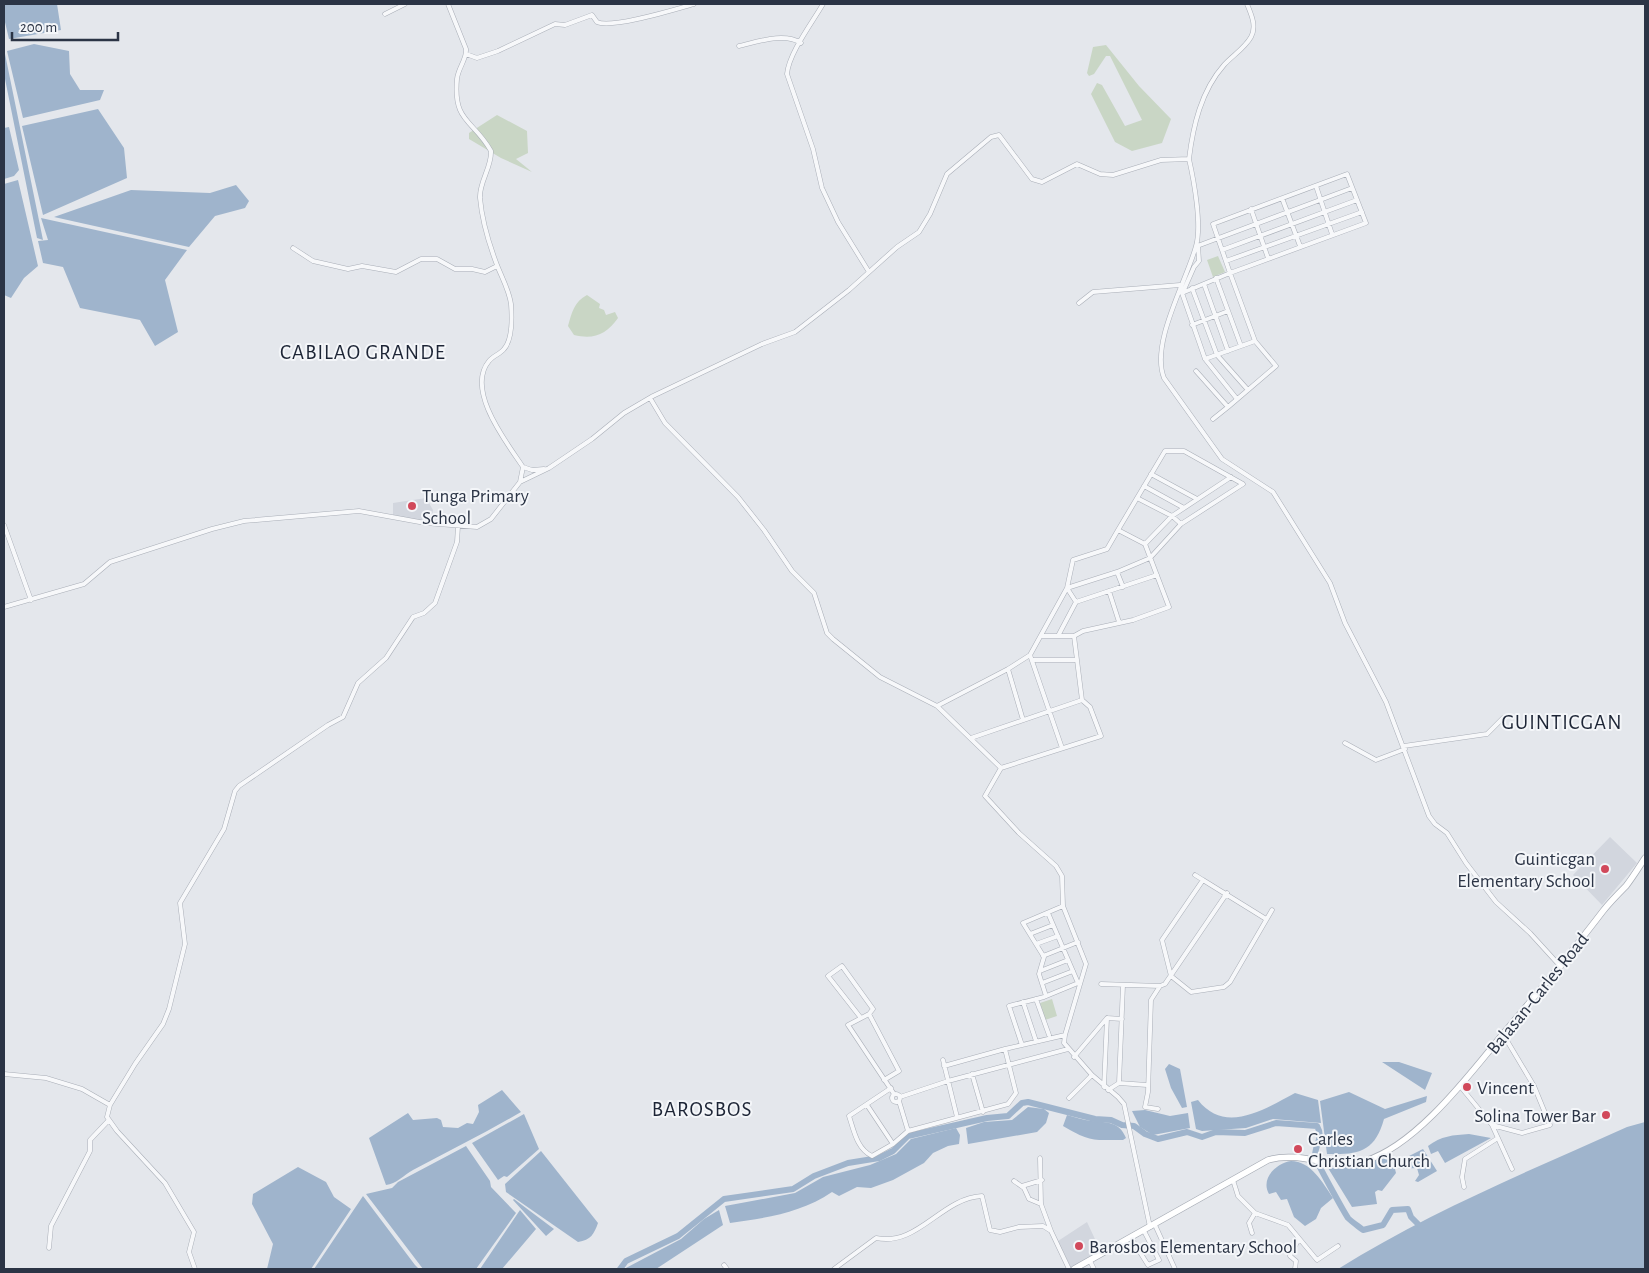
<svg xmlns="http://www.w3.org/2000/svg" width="1649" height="1273" font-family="'Alegreya Sans',sans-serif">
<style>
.built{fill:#d2d6de}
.green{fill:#c9d6c5}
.water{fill:#9fb4cc}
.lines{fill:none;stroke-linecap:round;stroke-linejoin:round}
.river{stroke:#9fb4cc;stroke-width:6}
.minor-casing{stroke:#a9aeb7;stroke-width:5}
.secondary-casing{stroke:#a9aeb7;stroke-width:7}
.minor{stroke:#f7f8fa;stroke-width:4}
.secondary{stroke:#fff;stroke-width:5.5}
.poi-dot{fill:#d1495b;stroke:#f4f6f9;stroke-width:2}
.labels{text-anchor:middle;stroke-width:4;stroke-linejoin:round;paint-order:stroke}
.poi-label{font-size:19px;fill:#2b3445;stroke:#f4f6f9;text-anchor:start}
.street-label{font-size:19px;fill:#2b3445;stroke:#f4f6f9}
.quarter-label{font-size:21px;letter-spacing:1px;fill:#1d2536;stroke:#f4f6f9}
</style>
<rect width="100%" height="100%" fill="#e4e7ec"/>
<path class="built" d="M426 498 433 510 431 522 393 518V503Z
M1610 837 1637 863 1602 905 1573 875Z
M1087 1222 1101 1252 1071 1268 1058 1241Z"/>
<path class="green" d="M1106 45 1139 86 1171 119 1162 143 1132 151 1115 142 1091 94 1097 83 1102 85 1125 126 1142 120 1110 56H1106L1094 74 1089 76 1087 73 1093 47Z
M497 115 527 131 528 153 516 159 532 172 501 158 469 139V133Z
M1218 256 1225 272 1213 277 1207 260Z
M587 295 600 304 599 308 604 310 606 315 615 312 618 318C607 334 594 340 574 335L568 326C572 312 574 302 587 295Z
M1052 999 1057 1016 1045 1020 1040 1003Z"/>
<path class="water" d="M4 4H57L61 30 9 39 4 18Z
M34 44 69 51 70 74 80 90H104L100 100 23 118 7 51Z
M4 49 43 240 37 238 4 74Z
M98 109 124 148 127 178 43 215 22 126Z
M9 127 19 170 14 176 4 179V128Z
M18 180 38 266 24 278 11 298 4 295V184Z
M236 185 249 201 245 208 215 216 189 247 54 217 131 190 210 193Z
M41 218 187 250 165 280 178 332 155 346 140 320 80 308 63 267 43 263 38 241 48 240Z
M1382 1062H1399L1432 1073 1425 1090Z
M1169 1064 1180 1069 1187 1107 1182 1108 1171 1088 1165 1069Z
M502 1090 521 1112C485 1133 449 1151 413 1170 404 1175 396 1184 386 1185L369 1138 408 1113 413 1120 437 1118 441 1120 443 1127 458 1128 467 1123 473 1124 479 1112 478 1105Z
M1349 1092 1385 1109 1427 1096 1426 1102 1384 1119C1375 1152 1358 1155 1327 1154L1320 1101Z
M1295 1093 1318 1100 1321 1123 1273 1119 1246 1128 1202 1131 1196 1129 1191 1102 1198 1100C1225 1135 1265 1109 1295 1093Z
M1028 1107 1044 1109 1049 1113 1046 1123 1037 1132 968 1144 966 1128 984 1122 1012 1120Z
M1145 1110 1170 1116 1188 1113 1190 1128 1153 1135 1140 1127 1132 1111Z
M524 1114 539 1149 507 1177 504 1176 498 1180 472 1143Z
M1067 1115C1075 1117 1083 1120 1092 1121 1108 1123 1119 1121 1126 1138L1123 1140C1093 1140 1090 1142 1063 1126Z
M1645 1122V1269H1338C1429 1212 1529 1171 1627 1127Z
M956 1128 960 1135 959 1144 948 1146 933 1153 924 1163 893 1180 871 1188 857 1187 839 1196 832 1192C801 1213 766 1218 730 1223L725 1206 795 1193 823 1177 870 1165 896 1154 911 1139Z
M1469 1134 1491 1138 1445 1163 1438 1151 1431 1154 1428 1146C1441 1136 1453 1135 1469 1134Z
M466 1146 490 1181 491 1187 516 1213 476 1269H423L366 1194 392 1188 398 1182Z
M1423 1149 1437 1171 1418 1182 1415 1181 1419 1175 1417 1168 1399 1169 1397 1162Z
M541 1151 598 1223C594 1234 591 1240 578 1242L506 1192 505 1184Z
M1381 1158 1393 1161 1396 1173 1382 1191 1378 1190 1375 1192 1377 1204 1352 1207 1328 1168 1362 1166Z
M1291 1161C1311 1161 1323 1183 1333 1198L1321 1208 1316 1219 1305 1226 1294 1217 1287 1199 1281 1200 1276 1192 1269 1194C1260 1178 1277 1163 1291 1161Z
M298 1167 326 1182 334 1197 351 1209 311 1269H267L273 1244 252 1204 253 1194Z
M363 1196 415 1265 419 1269H314Z
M514 1199 554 1229 546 1236 513 1200Z
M520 1210 536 1229 502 1269H480Z
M719 1210 723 1225 656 1269H624L681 1239 704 1219Z"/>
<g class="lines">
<path class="river" d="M620 1269 626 1261 678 1236 724 1199 793 1189 814 1176 848 1163 879 1158 893 1151 908 1136 987 1118 1008 1116 1022 1103 1028 1102 1095 1119 1111 1120 1122 1125 1134 1126 1145 1134 1158 1139 1187 1132 1202 1137 1216 1132 1245 1133 1276 1123 1317 1126C1324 1138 1315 1144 1315 1156 1315 1160 1344 1212 1348 1218 1352 1222 1358 1226 1363 1230L1383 1225 1392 1210 1408 1209 1411 1217 1418 1224"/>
<g class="minor-casing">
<path id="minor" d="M823 4C812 23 789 53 787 74L813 149 822 188 838 222 869 272
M385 14 405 4
M739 46C757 42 784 32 801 43
M466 54 477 58 498 51 555 24 565 25 592 15 597 22C612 29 676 9 694 4
M1189 159C1194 181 1202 225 1196 246 1187 280 1150 343 1164 378L1222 459 1273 492 1330 583 1345 623 1386 702 1429 816 1435 824 1447 833 1466 863 1496 902 1530 933 1561 967
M1347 174 1366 223 1230 273 1213 224Z
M1316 186 1332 234
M1282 198 1300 246
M1251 209 1268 258
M1200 245 1352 188
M293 248 313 261 348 269 362 266 396 272 421 259H437L455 269H472L485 272 497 266
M1222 250 1357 200
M1226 261 1362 212
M1230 273 1255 341 1205 359 1182 293Z
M1216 278 1241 346
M1204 284 1228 351
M1192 288 1217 355 1248 390
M1183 292 1194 267 1199 261 1198 245
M1079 303 1093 292 1180 285
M1192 325 1228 311
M1205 359 1237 399
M1196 371 1228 407 1276 366 1255 341
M650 398 665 423 738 497 764 530 792 571 814 593 827 633 833 639 880 677 937 706 1001 768 1101 736 1090 707 1082 700 971 738
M1213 419 1228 407
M523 467 532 470 544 469
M1151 474 1197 499
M520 482 549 468 592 439 624 413 653 396 762 344 795 332 849 290 897 247 919 232 930 214 947 174 991 137 999 135 1032 179 1042 182 1077 164 1100 174 1113 175 1161 160 1189 159C1193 126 1201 91 1224 65 1232 56 1245 48 1251 37 1257 26 1251 14 1247 4
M1144 486 1184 508
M1137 498 1172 516 1181 524
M4 525 31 600
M1145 544 1172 516 1231 477
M1117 572 1123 587
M1109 591 1119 622
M1076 602 1067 588 1073 560 1107 549 1118 530
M4 607 84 584 110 562 212 529 244 521 359 511 425 523 477 527 491 519 520 482 523 467C507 443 465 390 489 361 493 356 500 354 504 349 513 339 512 317 511 304 509 290 502 278 497 265 489 244 482 221 480 198 479 182 492 167 491 151 473 119 453 123 457 79 458 68 467 59 466 49L448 4
M1058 636 1076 602 1157 575
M1074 636 1082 700
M1030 655 1062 748
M1032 660H1077
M1008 669 1030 655 1067 588 1117 572 1150 558 1181 524 1243 484 1184 451H1165L1118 530 1145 544 1169 607 1133 620 1083 631 1074 636H1041
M937 706 1008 669 1023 720
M1345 743 1376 760 1405 749
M1404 746 1487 734 1503 718
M1001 768 985 796 1019 833 1056 866 1062 876 1063 906 1086 964 1065 1035 1064 1043 1092 1075 1118 1097 1124 1104 1150 1227
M1195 875 1203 880 1162 940 1171 976 1191 992 1224 987 1230 982 1272 910
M1203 880 1266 919
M1030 934 1053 925
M1036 944 1058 936
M1043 956 1078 942
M1040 971 1068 960
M1042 983 1073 971
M1101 984 1160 986 1151 1000 1148 1092 1145 1107 1158 1109
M1160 986 1165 984 1227 893
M1046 996 1039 974 1044 957 1023 923 1063 906
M1036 999 1049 1035
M1023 1002 1036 1041
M861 1018 828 976 842 966 873 1009 869 1014
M1107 1018 1122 1019
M1022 1045 1009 1006 1044 997 1078 983 1048 913
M1005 1049 1065 1035
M1074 1057 1107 1018
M943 1060 957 1117
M4 1074 46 1078 82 1089 110 1105
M972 1074 983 1112
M884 1080 899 1071 869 1014 848 1025 894 1094
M1119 1083 1123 985
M1460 1086 1492 1125 1522 1133 1550 1125 1534 1086 1503 1034
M1104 1087 1107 1018
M891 1088 849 1116C854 1131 857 1149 872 1156L893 1144
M1108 1090 1119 1083 1147 1085
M892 1098a4 4 0 1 1 8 0a4 4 0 1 1-8 0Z
M900 1097 948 1081 1068 1049
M1069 1098 1092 1075
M899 1101 908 1131
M867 1105 893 1144 908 1131 1008 1104 1016 1093 1005 1049 944 1066
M1492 1125 1512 1169
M1040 1158 1041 1204 1051 1231
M1233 1180 1238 1196 1255 1213 1288 1225 1317 1260 1338 1246
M1014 1181 1024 1188 1029 1199 1041 1204
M1022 1186 1042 1180
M1464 1187 1462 1177 1465 1159 1498 1138
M1155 1225 1175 1269
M1252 1233 1249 1223 1255 1213
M1131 1238 1148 1265 1159 1260 1144 1231
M49 1248 51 1226 90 1151V1140L108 1121
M1090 1261 1094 1269
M724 1265 727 1269
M195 1269 189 1252 194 1232 165 1183 117 1131 107 1117 110 1105 135 1064 163 1024 169 1009 185 944 180 903 224 829 235 791 239 786 328 725 343 717 358 683 386 658 413 617 424 613 435 603 457 542 458 526
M834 1269 876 1238C918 1247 941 1198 982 1196L990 1230 1000 1232 1019 1227 1043 1226 1051 1231 1069 1269
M1295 1269 1296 1261 1290 1256 1291 1253 1299 1239"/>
</g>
<g class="secondary-casing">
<path id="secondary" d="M1074 1269 1268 1160C1302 1150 1332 1171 1365 1161 1417 1145 1469 1075 1503 1034 1537 994 1571 953 1603 911 1610 902 1618 894 1626 886 1633 877 1639 867 1645 858"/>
</g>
<use href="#minor" class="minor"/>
<use href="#secondary" class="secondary"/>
</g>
<g class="poi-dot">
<circle cx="412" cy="506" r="5"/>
<circle cx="1605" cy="869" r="5"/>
<circle cx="1467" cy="1087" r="5"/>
<circle cx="1606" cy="1115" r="5"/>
<circle cx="1298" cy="1149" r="5"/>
<circle cx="1079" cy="1246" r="5"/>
</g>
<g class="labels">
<g class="poi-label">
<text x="422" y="502">Tunga Primary<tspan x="422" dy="22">School</tspan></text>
<text x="1595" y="865" text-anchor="end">Guinticgan<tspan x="1595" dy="22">Elementary School</tspan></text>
<text x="1477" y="1094">Vincent</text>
<text x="1596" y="1122" text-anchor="end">Solina Tower Bar</text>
<text x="1308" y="1145">Carles<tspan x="1308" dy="22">Christian Church</tspan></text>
<text x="1089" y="1253">Barosbos Elementary School</text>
</g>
<g class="street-label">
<text transform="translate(1537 993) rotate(-51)" y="7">Balasan-Carles Road</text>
</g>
<g class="quarter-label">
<text x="363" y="359">CABILAO GRANDE</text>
<text x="1562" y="729">GUINTICGAN</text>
<text x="702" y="1116">BAROSBOS</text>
</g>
</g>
<rect width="1649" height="1273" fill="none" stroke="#2b3445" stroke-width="10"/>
<path d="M12 32v8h106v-8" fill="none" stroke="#2b3445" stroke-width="2.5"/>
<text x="20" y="32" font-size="15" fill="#2b3445" stroke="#f4f6f9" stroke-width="4" paint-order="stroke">200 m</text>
</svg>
